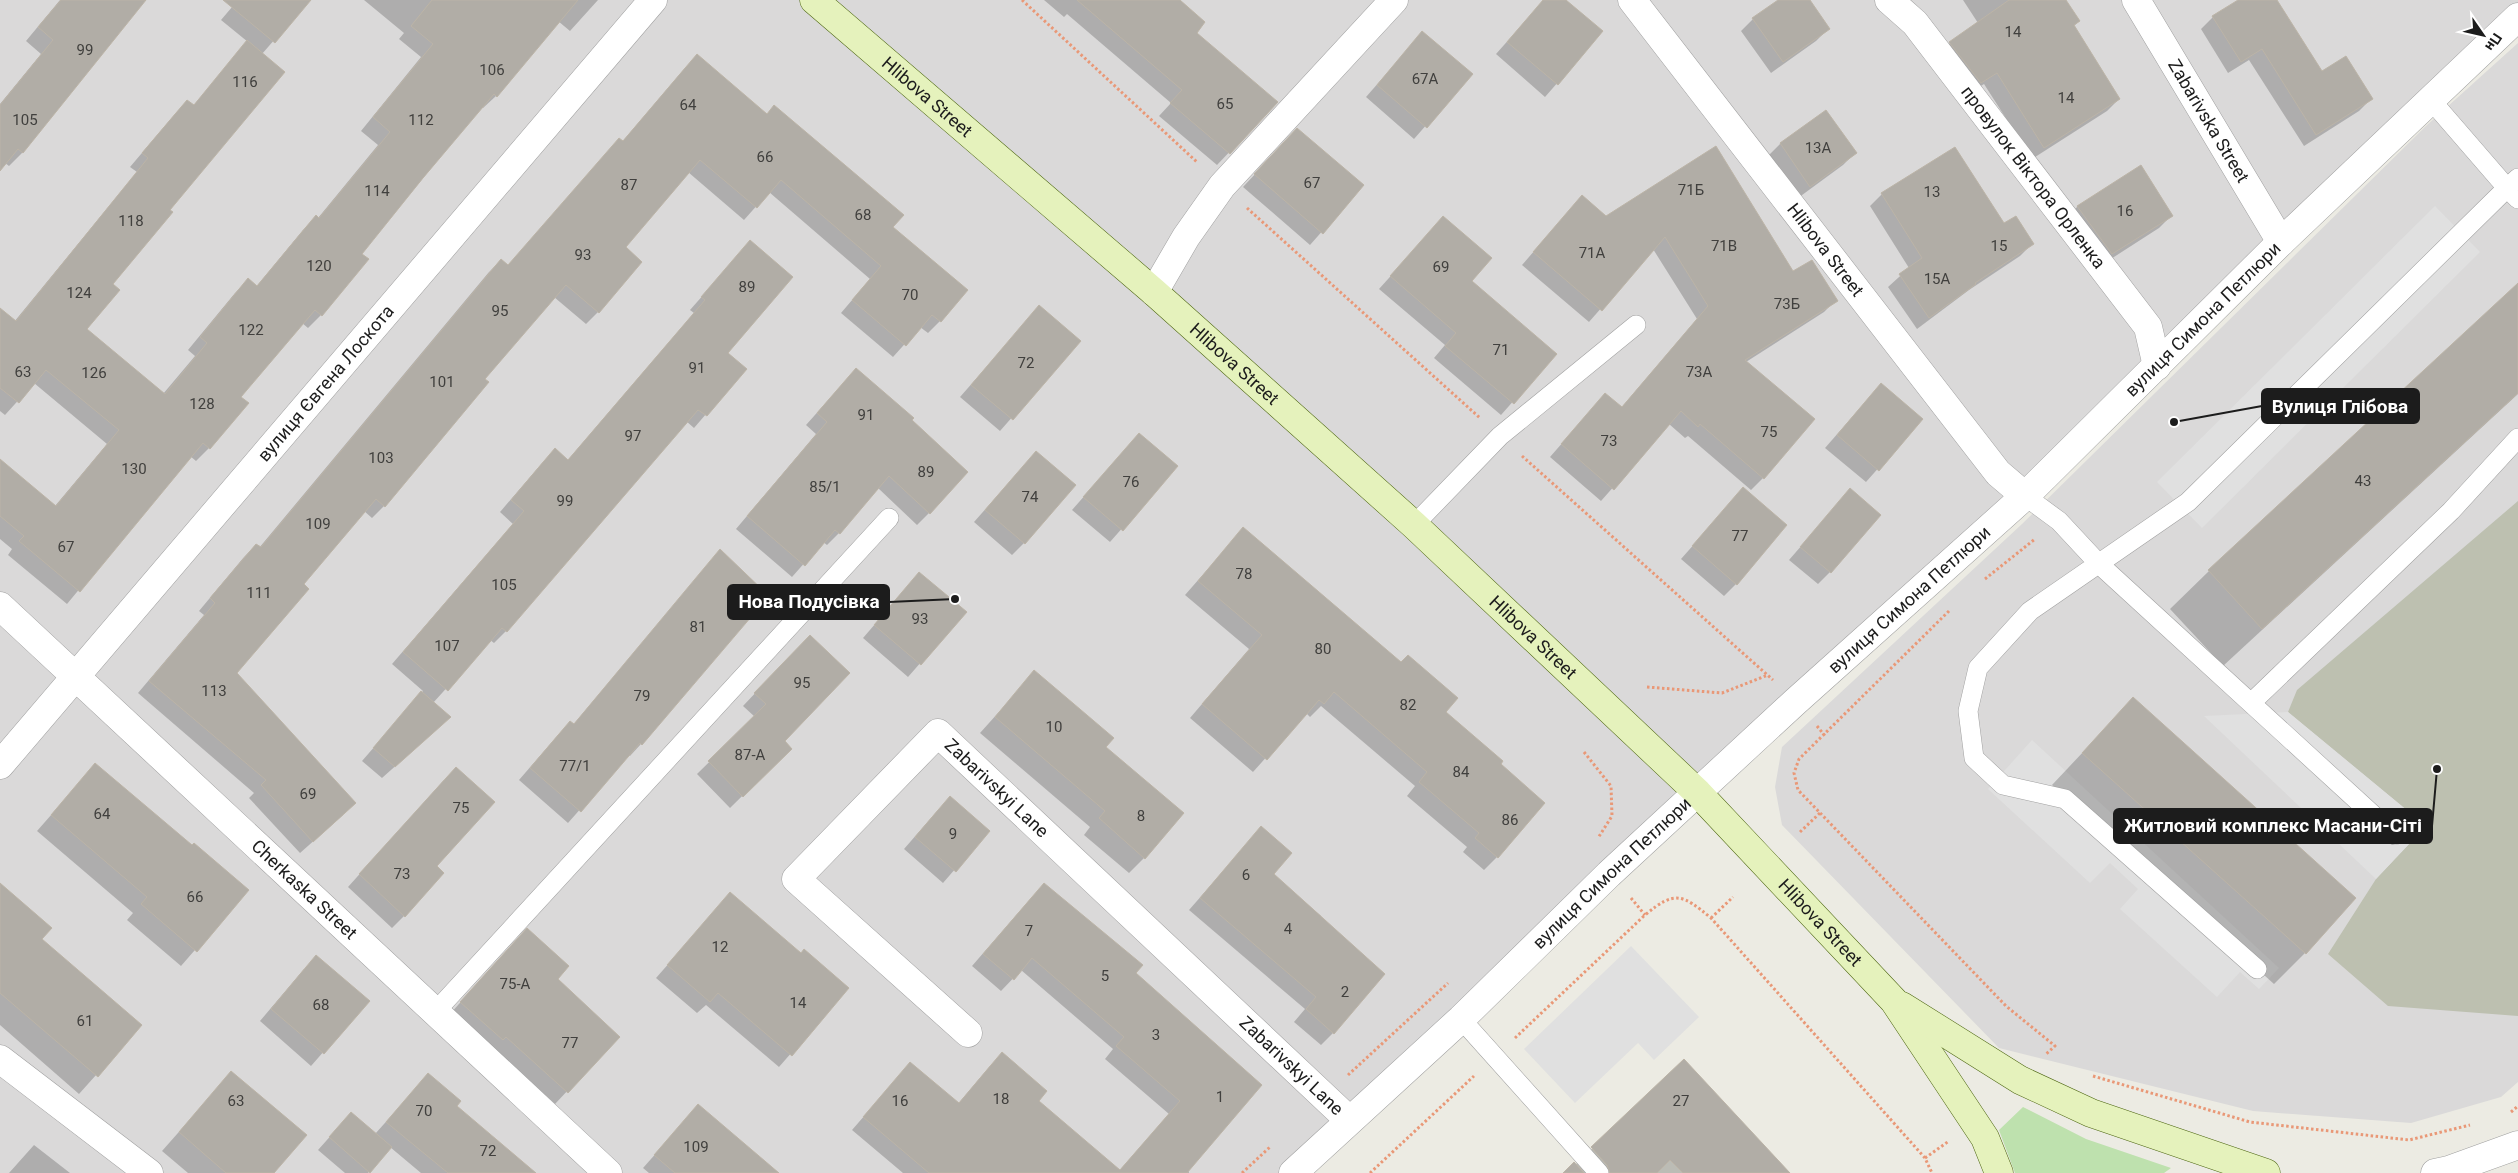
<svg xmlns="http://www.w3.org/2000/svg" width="2518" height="1173" font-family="Roboto,sans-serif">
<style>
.residential{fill:#dad9d9}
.construction{fill:#bdc0b0}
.grass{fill:#bee1ae}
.parking{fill:#e0e0e0}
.shadow{fill:#0003}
.building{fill:#b1ada6;stroke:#bcb4a7}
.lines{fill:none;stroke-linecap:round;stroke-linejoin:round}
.service-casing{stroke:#a0a0a0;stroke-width:20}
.minor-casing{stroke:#a0a0a0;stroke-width:29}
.tertiary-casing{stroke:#a0a0a0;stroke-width:29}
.secondary-casing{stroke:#4d6611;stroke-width:29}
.path{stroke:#e99877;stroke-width:3;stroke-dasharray:2.5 2.5;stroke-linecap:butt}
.service{stroke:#fff;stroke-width:19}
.minor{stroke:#fff;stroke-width:28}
.tertiary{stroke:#fff;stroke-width:28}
.secondary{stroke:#e5f2bc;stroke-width:28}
.labels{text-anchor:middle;stroke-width:5;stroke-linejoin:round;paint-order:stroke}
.number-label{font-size:15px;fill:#41403e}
.street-label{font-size:18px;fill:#1c1c1c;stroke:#fff}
.leader{fill:none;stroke:#1c1c1c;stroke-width:2}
.callout-dot{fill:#1c1c1c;stroke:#fff;stroke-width:2}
.callout{fill:#1c1c1c;stroke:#1c1c1c;stroke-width:2}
.callout-label{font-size:19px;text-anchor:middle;font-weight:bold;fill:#fff}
</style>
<rect width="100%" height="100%" fill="#ecebe3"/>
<path class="residential" d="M0 0H2518V17L1293 1173H0Z
M2518 43V1082L2501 1097 2411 1123 2253 1111 1999 1048 1782 825 1775 787 1782 747 2022 524 2426 126Z"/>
<path class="construction" d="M2518 501V1016L2388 1006 2328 954 2376 879 2426 826 2288 712 2297 690Z"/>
<path class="grass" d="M2023 1107 2086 1139 2171 1168 2164 1173H2015L1999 1130Z"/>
<path class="parking" d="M2435 206 2480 252 2202 528 2157 482Z
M2288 712 2426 826 2376 879 2204 716Z
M2032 740 2279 968 2259 989 2240 972 2217 997 2120 909 2138 889 2110 863 2090 883 1988 789Z
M1631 946 1699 1017 1654 1060 1638 1043 1575 1103 1524 1049Z"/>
<path class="shadow" d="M60 0H145L22 153 9 166 5 163 0 169V104L41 54 26 41Z
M238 0H309L262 54 168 210 111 284 85 330 163 394 195 356 188 350 235 293 248 280 256 287 303 230 316 217 318 218 378 145 361 131 421 57 399 39 404 33 364 0H598L570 31 558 21 496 96 483 108 481 107 361 254 321 315 308 328 302 323 240 397 247 403 209 448 196 461 190 456 67 604 8 555 12 549 0 539V461L55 506 107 444 34 383 5 415 0 411V310L14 322 137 172 130 167 175 114 187 101 193 106 248 42 221 20Z
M1044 0H1178L1195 33 1276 103 1217 165 1159 116 1171 103 1067 14 1064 17Z
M1544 0H1565L1602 32 1545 97 1496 54Z
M1781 0H1808L1828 29 1816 41 1771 73 1741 31 1753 19Z
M1963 0H2065L2079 21 2073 27 2119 99 2107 111 2032 159 1984 84 1968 94 1938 55 1950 43 1978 23Z
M2240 0H2275L2321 73 2371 99 2359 111 2304 146 2249 60 2228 73 2201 29 2213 17Z
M1422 33 1471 74 1414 139 1366 97Z
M685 68 891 227 940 321 928 333 920 327 893 357 841 313 870 279 769 192 744 220 688 172 624 247 641 262 598 312 586 324 554 297 484 379 487 382 384 506 372 518 364 511 302 584 235 673 343 815 300 853 249 798 254 793 138 693 204 615 199 611 244 557 256 545 259 548 489 272 501 260 508 266 622 142Z
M1826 111 1855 153 1843 165 1798 198 1768 156 1780 144Z
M1285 142 1363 185 1310 245 1243 187Z
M1955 148 2004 225 2032 244 2020 256 1969 290 1917 329 1888 287 1909 268 1870 206 1882 194Z
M1582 196 1606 217 1793 273 1836 300 1824 312 1746 362 1763 478 1751 490 1688 436 1685 438 1669 424 1601 501 1550 457 1605 394 1621 408 1697 319 1653 249 1589 322 1522 265Z
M2078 206 2171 216 2159 228 2100 266 2066 218Z
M1443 218 1470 282 1555 354 1501 415 1434 358 1445 345 1379 289Z
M750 242 726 353 745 369 694 428 686 421 506 631 494 643 490 640 433 703 437 729 382 778 362 761 423 691 392 664 513 524 500 512 543 462 555 450 567 461 694 313 690 310Z
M2518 284V394L2223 666 2170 609 2209 571Z
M1039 307 1079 341 1000 431 960 397Z
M856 369 910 420 929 513 917 525 878 488 839 533 827 545 823 542 792 577 736 529 816 434 806 425Z
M1881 384 1922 419 1866 482 1825 448Z
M1139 434 1177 466 1110 542 1072 510Z
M1036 452 1024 543 1012 555 974 522Z
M1743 489 1736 584 1724 596 1681 559Z
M1850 490 1830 572 1818 584 1789 560Z
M1243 529 1444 712 1497 857 1484 870 1463 852 1467 847 1407 796 1415 786 1321 706 1310 717 1306 713 1253 772 1190 718 1249 649 1185 595Z
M720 551 641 744 630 756 628 755 568 823 519 780 558 735 570 723 573 725Z
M919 573 965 612 908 677 863 638Z
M798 648 783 741 790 749 730 808 697 774 755 717 743 706Z
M1035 672 1144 858 1129 873 1084 835 1090 827 980 733Z
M2133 699 2305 953 2274 984 2052 785Z
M95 765 191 847 247 890 181 966 127 920 133 913 37 831Z
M444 780 435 866 404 916 392 928 348 887Z
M938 810 988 831 943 883 904 849Z
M1261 828 1272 874 1321 916 1319 919 1333 1033 1321 1045 1294 1022 1305 1009 1189 910Z
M0 885 40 940 140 1026 79 1094 0 1025Z
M730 894 801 954 848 988 779 1067 706 1005 697 1013 656 978Z
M1032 897 1134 973 1261 1085 1188 1169 1189 1173H903L852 1130 899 1076 958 1104 990 1066 1037 1101 1119 1171 1169 1114 1105 1059 1113 1049 1021 970 1001 991 972 966Z
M515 942 618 1037 555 1104 493 1048 449 1015Z
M304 969 368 1001 311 1066 260 1021Z
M1684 1061 1788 1173H1565L1575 1165Z
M232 1072 273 1173H188L162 1151Z
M428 1075 455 1106 534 1173H421L390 1147 368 1173H345L318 1150 351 1113 375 1134Z
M698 1106 778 1173H649L643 1168Z
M34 1145 70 1173H9Z"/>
<path class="building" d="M61 0H146L23 153 18 149 0 171V105L53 40 38 27Z
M223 0H311L275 43Z
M432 0H578L497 97 494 94 423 178 362 254 369 259 322 316 315 310 241 397 249 403 210 449 203 443 80 592 19 541 24 536 0 516V459L56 506 119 430 46 370 19 403 0 388V308L16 321 148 158 142 153 187 100 194 105 247 40 285 72 170 210 173 212 113 284 120 290 87 329 165 394 207 343 200 337 248 278 257 286 316 215 319 218 390 132 373 117 433 44 411 26Z
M1077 0H1180L1205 22 1197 33 1278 102 1230 154 1170 103 1182 90Z
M1543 0H1566L1603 31 1558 85 1507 42Z
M1778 0H1810L1830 29 1783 62 1752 18Z
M2009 0H2066L2080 21 2074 25 2120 99 2044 148 1997 73 1981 83 1949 42Z
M2238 0H2277L2322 71 2346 56 2373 99 2316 135 2262 49 2241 62 2212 16Z
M1422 31 1473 74 1427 128 1377 85Z
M697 54 767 114 774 105 904 215 893 227 968 290 941 322 932 315 906 346 852 300 881 266 781 180 757 208 700 160 626 247 642 262 599 313 566 285 485 379 489 382 385 507 376 499 304 584 309 589 237 673 356 803 313 842 261 785 266 780 149 681 215 603 210 598 256 544 261 547 501 259 508 265 619 138 623 141Z
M1826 110 1857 153 1810 187 1780 143Z
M1297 128 1364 185 1323 234 1254 174Z
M1716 146 1793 271 1812 260 1838 301 1745 360 1815 419 1764 479 1700 424 1698 427 1681 411 1614 490 1561 444 1605 393 1622 407 1708 306 1665 237 1602 311 1533 252 1582 195 1606 216Z
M1955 147 2004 223 2016 216 2034 244 1975 283 1976 284 1929 318 1899 274 1922 258 1881 193Z
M2141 165 2173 216 2112 254 2077 206Z
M1443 216 1492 258 1472 281 1557 354 1514 404 1445 346 1456 333 1390 276Z
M750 240 793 277 728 353 747 369 707 416 698 410 507 632 502 628 448 691 403 652 524 511 511 500 555 448 568 460 705 300 701 297Z
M2518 283V393L2262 629 2208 570Z
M1039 305 1081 341 1013 420 971 385Z
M856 368 914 418 912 420 968 472 930 514 889 476 840 534 835 530 805 566 747 516 827 422 817 413Z
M1881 383 1923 419 1879 471 1837 435Z
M1139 433 1178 466 1123 531 1083 497Z
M1036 451 1076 485 1025 544 985 510Z
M1743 487 1787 525 1737 585 1692 546Z
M1850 488 1881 515 1831 573 1800 547Z
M1243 527 1401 662 1408 655 1458 698 1446 712 1503 761 1501 764 1545 803 1498 858 1475 838 1479 833 1419 782 1427 772 1334 692 1324 704 1319 700 1267 760 1202 704 1262 635 1198 581Z
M720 549 769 596 642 745 640 743 581 812 530 768 570 721 574 724Z
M919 572 967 612 921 665 874 625Z
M810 635 850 673 785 741 792 749 743 797 708 761 766 704 754 693Z
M1034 670 1114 738 1106 747 1184 813 1145 859 1099 818 1105 811 995 717Z
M421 691 451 717 395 767 373 748Z
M2133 697 2356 898 2306 954 2082 753Z
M95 763 192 845 194 843 249 890 197 952 141 904 147 897 51 815Z
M456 767 495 802 437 866 444 873 405 917 359 874Z
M950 796 990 831 956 872 915 837Z
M1261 826 1292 853 1274 874 1385 974 1334 1034 1306 1009 1316 997 1200 898Z
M0 883 52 928 42 939 142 1025 98 1077 0 993Z
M1044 883 1143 965 1136 973 1262 1085 1187 1173H929L863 1117 910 1062 959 1103 1002 1052 1047 1091 1039 1101 1120 1170 1180 1101 1116 1046 1124 1037 1032 958 1014 980 983 954Z
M730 892 801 953 804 949 849 988 792 1056 718 993 710 1002 667 965Z
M527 928 569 966 558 979 620 1037 568 1093 506 1037 503 1040 460 1002Z
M316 955 370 1001 324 1054 271 1009Z
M1684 1059 1790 1173H1683L1670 1160 1657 1173H1610L1607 1165 1591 1147Z
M231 1071 307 1135 274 1173H226L179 1132Z
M428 1073 461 1101 457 1106 536 1173H448L386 1122Z
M698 1104 779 1173H675L654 1155Z
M351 1112 392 1147 370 1173 329 1137Z
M1574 1162 1584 1173H1563Z"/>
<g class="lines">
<g class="service-casing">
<path id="service" d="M2430 99 2507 188 2518 178
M2025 496 2059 521 2099 564 2395 835
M1414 525 1500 436 1636 325
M2251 703 2451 511 2518 438
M2257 969 2065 799 2003 785 1974 758 1968 711 1978 668 2030 611 2188 502 2507 188 2518 199
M436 1011 889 518
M1461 1019 1599 1173"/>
</g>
<g class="minor-casing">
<g id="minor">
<path id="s1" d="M1632 0 1998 473 2025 496"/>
<path id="s2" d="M1889 0 1915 23 2148 327 2157 366"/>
<path id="s3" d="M2136 0 2281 242"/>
<path d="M1154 292 1186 237 1222 186 1394 0"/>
<path id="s4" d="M0 606 608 1173"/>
<path id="s5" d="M0 765 653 0"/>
<path id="s6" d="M968 1033 796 879 938 733 1349 1120"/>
<path d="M0 1059 149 1173"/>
<path id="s7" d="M1293 1173 1461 1019 1609 874 1795 702 2025 496 2281 242 2518 17"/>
</g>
</g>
<g class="tertiary-casing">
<path id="tertiary" d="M2435 1173 2449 1170 2518 1145"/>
</g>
<g class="secondary-casing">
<g id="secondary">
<path id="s8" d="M814 0 1154 292 1414 525 1698 793 1894 1001 1985 1138 1999 1173"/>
<path d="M1902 1006 2020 1080 2091 1113 2266 1173"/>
</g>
</g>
<path class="path" d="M1022 0 1198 163
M1247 208 1480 418
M1522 456 1773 680
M1985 579 2035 539
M1949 611 1799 759 1794 773 1798 790 2006 1006 2055 1046 2045 1055
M1647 687 1722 693 1768 675
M1817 726 1825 736
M1584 752 1611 786 1612 816 1598 838
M1800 832 1821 812
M1631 898 1645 915
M1711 918 1733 897
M1515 1038 1645 915C1675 890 1682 894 1711 918L1925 1158 1932 1173
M1348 1075 1448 983
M2093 1076 2250 1122 2409 1140 2470 1125
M2511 1112 2518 1106
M1925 1158 1949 1141
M1242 1173 1270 1147
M1370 1173 1474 1076"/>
<use href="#service" class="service"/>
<use href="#minor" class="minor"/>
<use href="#tertiary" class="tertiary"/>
<use href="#secondary" class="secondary"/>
</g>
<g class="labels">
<g class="number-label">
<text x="2013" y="37">14</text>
<text x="85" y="55">99</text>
<text x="492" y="75">106</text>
<text x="1425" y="84">67А</text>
<text x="245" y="87">116</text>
<text x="2066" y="103">14</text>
<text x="1225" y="109">65</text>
<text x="688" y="110">64</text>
<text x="25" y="125">105</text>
<text x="421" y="125">112</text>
<text x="1818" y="153">13А</text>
<text x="765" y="162">66</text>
<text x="1312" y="188">67</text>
<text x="629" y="190">87</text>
<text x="1691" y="195">71Б</text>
<text x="377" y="196">114</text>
<text x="1932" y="197">13</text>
<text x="2125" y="216">16</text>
<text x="863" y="220">68</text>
<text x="131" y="226">118</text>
<text x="1724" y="251">71В</text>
<text x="1999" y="251">15</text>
<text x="1592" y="258">71А</text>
<text x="583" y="260">93</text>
<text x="319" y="271">120</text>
<text x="1441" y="272">69</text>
<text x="1937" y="284">15А</text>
<text x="747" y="292">89</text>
<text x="79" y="298">124</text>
<text x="910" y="300">70</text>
<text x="1787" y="309">73Б</text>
<text x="500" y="316">95</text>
<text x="251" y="335">122</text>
<text x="1501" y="355">71</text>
<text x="1026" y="368">72</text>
<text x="697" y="373">91</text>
<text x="23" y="377">63</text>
<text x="1699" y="377">73А</text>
<text x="94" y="378">126</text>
<text x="442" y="387">101</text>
<text x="202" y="409">128</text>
<text x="866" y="420">91</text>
<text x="1769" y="437">75</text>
<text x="633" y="441">97</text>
<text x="1609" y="446">73</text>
<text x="381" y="463">103</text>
<text x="134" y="474">130</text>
<text x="926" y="477">89</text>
<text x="2363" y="486">43</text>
<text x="1131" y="487">76</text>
<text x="825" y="492">85/1</text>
<text x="1030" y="502">74</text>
<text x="565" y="506">99</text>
<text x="318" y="529">109</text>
<text x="1740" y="541">77</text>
<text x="66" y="552">67</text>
<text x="1244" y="579">78</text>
<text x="504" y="590">105</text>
<text x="259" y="598">111</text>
<text x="920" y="624">93</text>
<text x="698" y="632">81</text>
<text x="447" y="651">107</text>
<text x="1323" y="654">80</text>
<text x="802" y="688">95</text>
<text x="214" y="696">113</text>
<text x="642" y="701">79</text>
<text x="1408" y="710">82</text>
<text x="1054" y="732">10</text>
<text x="750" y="760">87-А</text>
<text x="575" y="771">77/1</text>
<text x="1461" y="777">84</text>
<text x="308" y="799">69</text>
<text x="461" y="813">75</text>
<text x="102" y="819">64</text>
<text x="1141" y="821">8</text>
<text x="1510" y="825">86</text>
<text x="953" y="839">9</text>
<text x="402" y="879">73</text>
<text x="1246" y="880">6</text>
<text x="195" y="902">66</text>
<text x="1288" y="934">4</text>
<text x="1029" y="936">7</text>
<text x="720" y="952">12</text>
<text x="1105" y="981">5</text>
<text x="515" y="989">75-А</text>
<text x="1345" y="997">2</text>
<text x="798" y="1008">14</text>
<text x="321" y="1010">68</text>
<text x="85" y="1026">61</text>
<text x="1156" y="1040">3</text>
<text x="570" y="1048">77</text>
<text x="1220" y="1102">1</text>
<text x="1001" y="1104">18</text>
<text x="236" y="1106">63</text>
<text x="900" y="1106">16</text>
<text x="1681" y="1106">27</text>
<text x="424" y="1116">70</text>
<text x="696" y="1152">109</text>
<text x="488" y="1156">72</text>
</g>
<g class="street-label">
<text dy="6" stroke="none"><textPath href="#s8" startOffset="149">Hlibova Street</textPath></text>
<text dy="6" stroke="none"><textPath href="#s3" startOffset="141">Zabarivska Street</textPath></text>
<text dy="6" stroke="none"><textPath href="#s2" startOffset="229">провулок Віктора Орленка</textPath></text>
<text dy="6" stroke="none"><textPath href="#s1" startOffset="316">Hlibova Street</textPath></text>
<text dy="6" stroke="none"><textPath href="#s7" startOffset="1248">вулиця Симона Петлюри</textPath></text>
<text dy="6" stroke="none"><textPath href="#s8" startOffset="556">Hlibova Street</textPath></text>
<text dy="6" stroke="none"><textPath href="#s5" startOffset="502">вулиця Євгена Лоскота</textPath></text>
<text dy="6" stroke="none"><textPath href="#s7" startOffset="842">вулиця Симона Петлюри</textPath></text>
<text dy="6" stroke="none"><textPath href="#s8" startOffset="961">Hlibova Street</textPath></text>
<text dy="6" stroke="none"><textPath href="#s6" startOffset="515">Zabarivskyi Lane</textPath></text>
<text dy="6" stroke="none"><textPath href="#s7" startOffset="438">вулиця Симона Петлюри</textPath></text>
<text dy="6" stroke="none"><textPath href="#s4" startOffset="416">Cherkaska Street</textPath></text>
<text dy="6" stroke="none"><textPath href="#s8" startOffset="1366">Hlibova Street</textPath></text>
<text dy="6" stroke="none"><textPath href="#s6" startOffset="920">Zabarivskyi Lane</textPath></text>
</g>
</g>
<path class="leader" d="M2174 422L2262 406M955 599L889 602M2437 769L2432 826"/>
<g class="callout-dot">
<circle cx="2174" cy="422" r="5"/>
<circle cx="955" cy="599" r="5"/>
<circle cx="2437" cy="769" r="5"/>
</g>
<g class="callout">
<rect x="2262" y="389" width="157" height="34" rx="5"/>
<rect x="728" y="585" width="161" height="34" rx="5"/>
<rect x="2114" y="809" width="318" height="34" rx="5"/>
</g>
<g class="callout-label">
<text x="2340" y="413">Вулиця Глібова</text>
<text x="809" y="608">Нова Подусівка</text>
<text x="2273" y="832">Житловий комплекс Масани-Сіті</text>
</g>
<g transform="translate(2483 35) rotate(124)" stroke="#ffffff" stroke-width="4" paint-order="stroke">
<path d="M0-4L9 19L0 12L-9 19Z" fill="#1c1c1c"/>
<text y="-8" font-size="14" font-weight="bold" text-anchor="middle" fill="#1c1c1c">Пн</text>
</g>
</svg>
